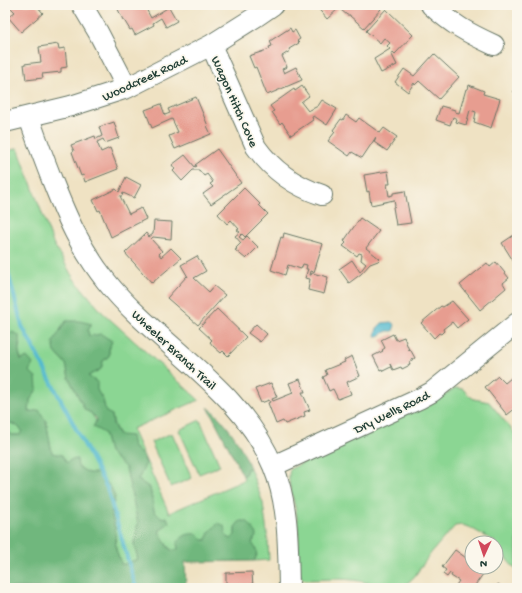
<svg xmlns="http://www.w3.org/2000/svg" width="522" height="593" font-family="'Gochi Hand',sans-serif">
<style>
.green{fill:#8bd693;stroke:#558a64}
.forest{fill:#70b77d;stroke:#487a58}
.water{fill:#52bacf;stroke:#387c82}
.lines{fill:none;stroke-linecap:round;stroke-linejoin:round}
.stream{stroke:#52bacf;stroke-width:4}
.building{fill:#e79d90}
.minor-casing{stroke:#687766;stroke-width:22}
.minor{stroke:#fff;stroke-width:20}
.labels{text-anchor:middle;stroke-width:3.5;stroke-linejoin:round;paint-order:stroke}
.street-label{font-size:13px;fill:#1f3d34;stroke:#fbf7ec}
</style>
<rect width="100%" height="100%" fill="#fbf7ec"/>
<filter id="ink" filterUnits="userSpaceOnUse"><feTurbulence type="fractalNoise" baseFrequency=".025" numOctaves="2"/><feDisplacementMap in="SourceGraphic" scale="8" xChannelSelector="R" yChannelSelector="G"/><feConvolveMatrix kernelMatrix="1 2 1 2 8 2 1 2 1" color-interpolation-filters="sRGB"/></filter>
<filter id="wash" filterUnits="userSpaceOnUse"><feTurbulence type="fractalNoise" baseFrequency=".012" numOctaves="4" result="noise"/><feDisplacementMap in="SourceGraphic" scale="16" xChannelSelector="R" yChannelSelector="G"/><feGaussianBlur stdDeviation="0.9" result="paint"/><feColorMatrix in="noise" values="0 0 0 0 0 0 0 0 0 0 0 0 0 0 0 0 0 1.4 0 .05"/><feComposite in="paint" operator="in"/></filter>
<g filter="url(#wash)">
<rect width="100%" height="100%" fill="#efe2c3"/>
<path class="green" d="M18 148 53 243 74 279 102 312 199 400 132 429 169 513 244 480 243 476 245 475 247 469 250 468 263 503 268 541 269 560 254 561 257 555 252 543 257 534 251 528 235 527V535L231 539 226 536 207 540 177 543 178 549 174 551C164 546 167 541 159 533L162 528 169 523 167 517 161 518 154 511 150 488 138 480 146 462C135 442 115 442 112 415L106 413 103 400 88 376 101 369 103 361 109 356V349L89 336 88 330 92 324 66 321 60 330 55 352 66 364 69 378 85 410 91 413 104 433 109 452 126 468 138 523 134 544 138 559 122 565 116 550 115 528 111 513 115 497 89 473 78 467 67 463 52 453 46 421 29 413 30 400 37 389 18 352 20 344C7 335 1 330 8 314L5 312V152Z
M456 388 463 389 467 394 474 399 489 402 517 436V571L508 561 494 541 469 527 462 525 455 526 442 540 431 553 414 577 402 588C385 588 369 582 352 580 337 578 321 580 305 580L301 577 299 573C298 553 300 532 296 512 294 498 286 484 290 469L439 398Z
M200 420 220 466 199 474 179 430Z
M5 421 16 425 23 430 21 435H12L5 430Z
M172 433 192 478 171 487 151 442Z"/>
<path class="forest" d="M66 321H79L92 324 88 330 89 336 101 334 112 341 109 349V356L103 361 101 369 88 376 97 382V390L103 400 106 412 112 415 113 424 119 435 131 436 133 447 141 454 146 463 138 480 150 488 154 511 161 518 167 517 169 523 162 528 159 532C166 541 164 546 173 551L178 549 177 543C183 535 188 533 198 534L203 540H207C207 532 213 528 219 523L224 526 226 536 231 539 235 535V527L240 521H247L257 534 252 543C257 549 258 554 254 561L185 562 186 588H5V430L12 435H20L22 430 16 425 5 421V327L7 335 12 332 19 335C20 346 17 350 21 360L27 357 33 364 29 371 36 377 37 389 30 400 29 412 39 410 46 421 52 453 62 455 67 463 70 460 77 459 78 467 89 473H97L111 487 115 497 111 513 115 528 116 550 122 565 138 559 134 544 138 523 126 468 109 452 104 433 93 427 97 419 91 413 85 410 69 378 66 364 55 352 53 342Z
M208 407C227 423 241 444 250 468L247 469 245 475 243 476Z"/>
<path class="water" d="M391 322 395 325 393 331H387L377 337 375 336 377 328 382 323Z"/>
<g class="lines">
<path class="stream" d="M5 261 22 326 107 488 136 588"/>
</g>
<g id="blocks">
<path class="building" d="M8 5H36L43 13 21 32 8 17 15 12Z
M116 5H144L151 18 169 7 177 21 166 27 161 18 153 23 154 25 135 35 132 29 130 30 124 20H123Z
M318 5H336L339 8 327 19 316 6Z
M339 5H377L381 9 364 28 350 16V15H347L341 10V7Z
M386 9 413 35 395 54 393 52 391 53 397 65 381 73 374 59 390 49 387 46 390 43 384 38 380 43 366 31Z
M290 28 292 32 295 30 300 39 297 41 299 43 289 49 290 51 282 56 287 67 282 69 284 73 296 67 302 80 267 95 256 67 254 68 249 56 270 49 269 47 272 46 270 41Z
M58 44 59 49 65 48 67 67 61 68V72L42 74 43 78 26 80 24 64 41 62 39 47Z
M434 54 459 77 439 99 419 81 415 85 414 83 408 92 395 82 404 69 414 76Z
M469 85 484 91 483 94 500 99 491 128 474 122 476 112 470 110 466 125 456 122 457 119 453 117 450 125 436 120 441 106 455 110V112L459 113 466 89H468Z
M302 86 309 96 301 102 308 111 318 106 322 100 337 109 327 125 314 116 312 117 313 120 291 135 282 122 280 124 272 112 274 111 270 106 294 89 295 91Z
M517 87V95L513 91Z
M196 97 208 126H207L211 134 175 149 169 136 178 132 172 119 152 128 145 110 161 104 165 115 170 113 168 109Z
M346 115 356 122 359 118 380 133 384 128 397 137 387 151 374 142 376 137 362 158 352 152 349 156 328 141 335 132 333 130 341 119 343 120Z
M114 122 119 138 105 143 103 139 97 142 101 152 110 148 118 169 85 182 83 175 81 176 72 152 74 151 71 145 95 136 96 139 102 136 99 127Z
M217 149 241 183 211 204 203 194 213 187 210 184 213 182 207 174 204 176 199 170H193L182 181 173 171 175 169 172 165 185 155 195 167 197 166 195 165Z
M388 171 390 184H387L389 196 393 195V193L405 191 411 223 396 225 393 207 395 206 394 200 371 205 369 191 367 192 364 175Z
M126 177 141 185 134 198 123 193 122 196H120L129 214 141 208 146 219 111 237 100 210 98 211 93 200 116 189 119 192Z
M244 188 260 204 259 205 268 214 245 237 242 234 239 237 243 240 247 236 258 247 246 259 235 250 237 249 236 248 241 243 235 236 240 232 237 230 239 229 231 220 227 224 218 214Z
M360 218 379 231 366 248 380 259 378 261 370 264 361 274 349 283 339 269 352 260 360 272 366 264 361 260 362 254 359 253 357 256 343 246 346 243 344 241Z
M154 221 172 222 171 239 153 237 151 239 162 251 159 254 161 257 171 248 181 258 152 283 125 253 146 233 149 237 153 234Z
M284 233 323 244 314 272 311 271 310 275H311L312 273 328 277 324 294 308 290 310 279 305 278 308 269H306L307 265 303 264 301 269 288 265 285 275 271 270 281 237 283 238Z
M517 233V267L502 243Z
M197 256 206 271 194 278 209 292 214 286 225 295 198 325 167 298 187 276 188 277 181 265Z
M496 262 509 278 503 283 506 288 480 310 460 285 487 263 490 267Z
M452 301 468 319 457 328 452 322 443 329 444 331 441 334 439 333 434 338 421 323 441 306 443 307Z
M217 309 246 337 228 356 223 351 221 353 213 346 210 342 212 340 199 328Z
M256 324 267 334 260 342 248 333Z
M393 334 396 340 404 337 409 350 410 349 415 358 409 362 410 365 402 369 401 367 393 370 390 364 391 367 383 371 382 369 380 370 373 356 383 351 382 350 385 348 381 340Z
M352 356 360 376 347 382 351 394 338 399 333 389 329 391 323 377 327 375 325 370 345 362 344 360Z
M517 373V407L507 415 485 387 498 376 505 383Z
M300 379 305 392H302L310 410 304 412 305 416 285 424 283 421 276 424 268 403 270 402 269 400 261 403 255 389 271 383 277 397 272 399 273 401 293 393 289 383Z
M455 550 469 560 470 559 472 560V567H482L486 570 473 588H454L459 581 451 576 452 574 450 573 447 577 443 574 446 570 442 567Z
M252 572 253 588H226V573Z
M498 584 504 588H495Z"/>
</g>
</g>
<g filter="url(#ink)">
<use href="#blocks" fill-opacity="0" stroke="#687766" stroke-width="1"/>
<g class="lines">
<g class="minor-casing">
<path id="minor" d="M82 5 98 32 127 88
M431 5C453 25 468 33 494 45
M211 45 256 147C273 171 295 186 322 195
M29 117C36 139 44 159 52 180 67 218 80 248 106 281 157 345 241 388 273 466 289 504 288 547 289 588
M5 122 71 106 127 88 211 45 257 16 273 5
M273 466 419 399 432 392 517 323"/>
</g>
<use href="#minor" class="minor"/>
</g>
</g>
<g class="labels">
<g class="street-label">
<text transform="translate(144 77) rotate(-25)" y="5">Woodcreek Road</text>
<text transform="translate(236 101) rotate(66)" y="5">Wagon Hitch Cove</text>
<text transform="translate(175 349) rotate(43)" y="5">Wheeler Branch Trail</text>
<text transform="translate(391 411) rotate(-26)" y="5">Dry Wells Road</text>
</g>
</g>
<rect width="522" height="593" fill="none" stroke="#fbf7ec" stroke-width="20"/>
<g transform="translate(484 555) rotate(183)"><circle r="19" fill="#fbf7ec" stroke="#a3ada2"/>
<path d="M0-3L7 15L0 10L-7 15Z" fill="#d1495b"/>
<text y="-6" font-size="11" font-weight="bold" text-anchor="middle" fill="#1f3d34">N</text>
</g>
</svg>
